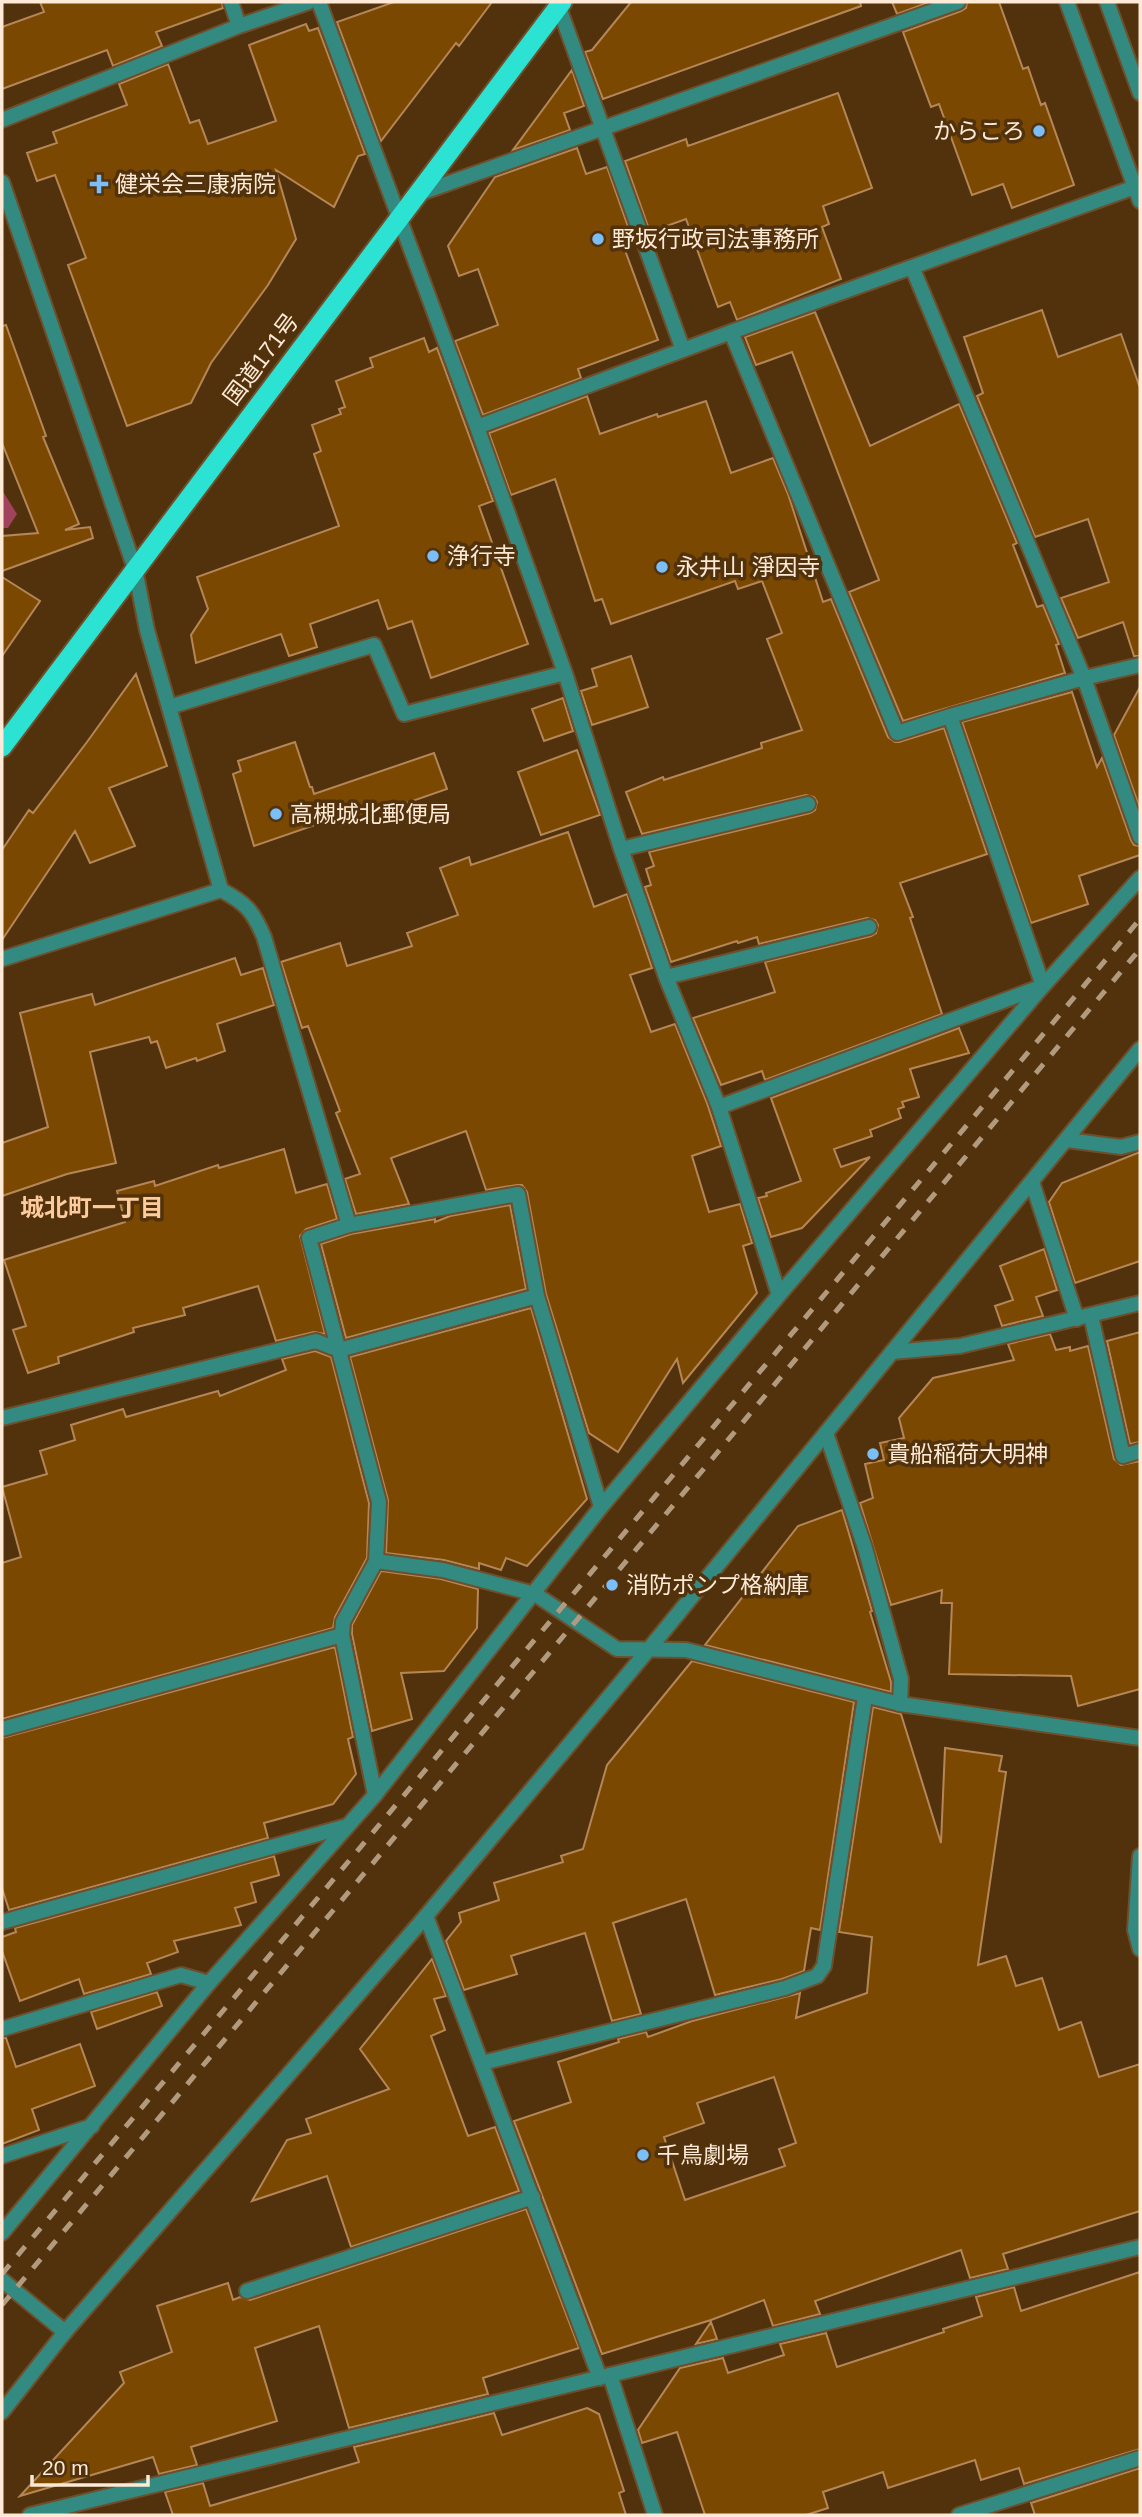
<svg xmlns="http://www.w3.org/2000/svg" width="1142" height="2517" font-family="Arial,'Noto Sans JP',sans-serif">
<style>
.forest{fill:#a0435c}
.building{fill:#7a4801;stroke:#b58758;stroke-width:2;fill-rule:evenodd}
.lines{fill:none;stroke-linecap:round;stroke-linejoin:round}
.service-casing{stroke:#6d4f2c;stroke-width:18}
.pedestrian-casing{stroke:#6d4f2c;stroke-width:18}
.minor-casing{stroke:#6d4f2c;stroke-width:18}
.tertiary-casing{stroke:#6d4f2c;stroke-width:18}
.trunk-casing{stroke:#6d4f2c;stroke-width:23}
.service{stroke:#338a81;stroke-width:14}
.pedestrian{stroke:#338a81;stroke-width:14}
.minor{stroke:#338a81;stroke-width:14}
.tertiary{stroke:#338a81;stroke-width:14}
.trunk{stroke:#2ce2d2;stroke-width:19}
.rail{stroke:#b29a7e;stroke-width:5;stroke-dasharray:12 12;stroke-linecap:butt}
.poi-dot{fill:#7bbef8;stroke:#51320c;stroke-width:2.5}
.labels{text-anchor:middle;stroke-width:7;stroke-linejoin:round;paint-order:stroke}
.poi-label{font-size:23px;fill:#feead6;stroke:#51320c;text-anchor:start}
.street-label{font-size:23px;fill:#feead6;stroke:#51320c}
.neighbourhood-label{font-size:24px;font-weight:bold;fill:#fecc9c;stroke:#51320c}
</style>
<rect width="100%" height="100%" fill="#51320c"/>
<path class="forest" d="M2 490 17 514 8 528H2Z"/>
<path class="building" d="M40 2H222L223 8 156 32 162 46 113 66 107 50 2 89V27L44 12Z
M394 2H492L459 46 456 43 381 141 337 22Z
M631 2H860L861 6 603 99 585 52 592 50Z
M892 2H930L897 14Z
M967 2H999L1023 69 1028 67 1041 105 1045 103 1074 185 1012 208 1003 184 972 195 939 104 931 107 903 32 961 11 966 8Z
M306 24 309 31 318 28 365 154 358 156 334 207 276 170 296 239 268 285 211 363 191 403 127 426 68 265 86 258 55 175 37 181 27 153 57 143 53 132 127 105 119 84 168 64 190 123 199 120 208 144 276 121 249 45Z
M572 70 584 106 564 113 570 130 513 150Z
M838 93 872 188 823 206 829 224 822 227 841 279 737 320 730 302 718 307 686 219 650 232 625 161 686 139 688 146Z
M577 148 586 174 607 167 632 238 622 242 658 340 578 369 581 378 483 415 455 341 498 325 478 269 459 276 448 246 495 177Z
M1042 310 1058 357 1121 334 1140 388V656H1134L1123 622 1078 638 1061 598 1109 582 1088 519 1035 537 977 396 983 393 964 337Z
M815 312 870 446 959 404 1017 543 1013 545 1037 607 1043 605 1059 644 1056 645 1065 673 903 721 849 592 879 580 792 352 756 365 745 337Z
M6 325 46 436 43 437 79 524 65 530 90 527 93 538 2 571V536L38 533 2 443V326Z
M424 338 429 352 437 348 493 501 479 506 528 644 431 678 412 621 388 629 378 600 310 624 317 647 289 656 281 634 196 663 191 635 208 609 197 577 339 526 314 454 321 451 312 425 341 414 339 409 345 407 336 381 373 367 370 358Z
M587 396 600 434 657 414 658 417 706 401 731 473 773 458 788 494 823 602 831 599 888 737 895 742H899L944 728 987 854 900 883 913 917 910 918 942 1014 765 1080 762 1071 721 1085 693 1018 775 992 765 962 871 936 876 933 878 925 875 920 867 918 759 944 757 937 738 943 737 941 671 962 645 887 651 885 646 869 654 866 649 852 810 813 815 810 817 802 814 797 806 795 642 834 626 792 663 777 664 780 762 748 761 743 802 730 767 639 782 633 762 581 738 589 735 581 611 624 602 599 595 601 555 479 511 495 489 433Z
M2 577 40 601 2 656Z
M631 656 648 707 592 725 581 691 597 686 592 669Z
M136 674 167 766 109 788 135 846 90 863 75 831 2 940V850L29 810 33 813 87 742Z
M1140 687V809L1114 735Z
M1072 692 1097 767 1102 758 1131 840 1134 845 1140 846V855L1079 876 1088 904 1031 923 962 722Z
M563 698 573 731 544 741 532 709Z
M295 742 310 787H312L314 794 434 753 447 789 341 826 338 817 254 846 233 774 241 771 238 761Z
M577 750 600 815 541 835 518 772Z
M568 832 594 907 627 894 652 968 630 975 651 1032 675 1024 707 1103 721 1146 692 1156 709 1212 740 1204 752 1243 743 1246 757 1293 683 1383 677 1359 618 1452 589 1433 546 1294 527 1192 522 1185H517L486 1190 466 1131 391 1158 409 1204 356 1214 345 1179 360 1174 336 1113 340 1111 308 1026 302 1028 281 962 340 943 347 966 412 946 407 933 458 915 440 868 469 857 471 865Z
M235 958 241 975 263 968 274 1005 217 1024 225 1051 197 1061 196 1058 166 1068 157 1041 151 1043 149 1037 90 1052 116 1163 67 1174 2 1196V1143L48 1127 20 1013 92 994 95 1005Z
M959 1028 969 1053 910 1069 919 1097 902 1102 904 1107 898 1109 901 1118 870 1130 872 1136 834 1149 841 1167 870 1157 802 1228 771 1237 758 1198 767 1196 766 1193 801 1181 771 1098Z
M284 1149 296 1193 327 1184 337 1219 306 1229 300 1236 325 1334 314 1332 276 1341 258 1286 183 1308 185 1315 133 1328 134 1332 58 1357 59 1363 28 1373 13 1330 26 1326 4 1260 125 1222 117 1191 154 1181 155 1186 218 1165 219 1168Z
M1140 1152V1261L1075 1283 1049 1202 1062 1183Z
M510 1205 526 1289 346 1338 321 1244 351 1234 435 1219V1222L450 1216Z
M1044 1249 1057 1290 1036 1297 1043 1316 1002 1326 995 1306 1013 1300 1000 1266Z
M531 1308 587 1499 527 1566 506 1558 501 1570 479 1563V1569L444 1560 386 1553 388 1500 350 1357Z
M1140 1332V1442L1130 1444 1107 1341Z
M1050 1334 1056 1350 1070 1347V1351L1088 1346 1114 1459 1121 1465 1140 1461V1689L1078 1706 1071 1676 949 1674 952 1603H941L942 1590 891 1605 860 1503 873 1498 865 1464 884 1460 880 1443 904 1438 899 1418 933 1378 1014 1360 1008 1344Z
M315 1351 331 1357 369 1503 367 1558 335 1617 333 1628 2 1719V1563L21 1557 2 1487 47 1474 40 1451 75 1440 71 1425 123 1409 126 1417 218 1391 220 1396 286 1370 282 1359Z
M842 1510 872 1611 870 1612 891 1682V1692L705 1645 798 1526Z
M381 1571 441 1579 478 1589 477 1628 444 1671 401 1673 412 1719 372 1731 352 1634V1625Z
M335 1647 353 1737 348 1739 356 1774 333 1804 264 1823 268 1838 9 1910 2 1888V1738Z
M692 1661 854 1702 820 1930 811 1928 804 1971 782 1979 715 1995 686 1899 613 1923 641 2014 612 2021 585 1933 511 1956 517 1974 464 1990 446 1941 461 1922 459 1913 499 1900 494 1883 563 1862 561 1856 583 1849 607 1765Z
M873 1707 901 1714 941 1843 945 1748 1002 1756 999 1771 1006 1772 978 1965 1006 1956 1016 1986 1042 1978 1059 2030 1081 2022 1099 2077 1140 2064V2211L1003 2254 1008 2269 970 2278 961 2250 815 2301 820 2314 773 2326 764 2300 711 2320 602 2354 514 2121 571 2102 558 2062 619 2042 618 2039 646 2032 648 2037 692 2021 800 1993 796 2018 867 1993 872 1937 839 1932ZM774 2077 796 2143 779 2149 785 2166 685 2200 664 2137 704 2123 697 2103Z
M274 1856 279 1875 251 1883 256 1902 235 1908 241 1925 174 1941 178 1952 147 1963 151 1974 84 1994 79 1979 20 2001 2 1951V1937L16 1932 15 1928Z
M432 1959 446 1996 434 1999 445 2030 431 2036 468 2136 495 2127 519 2191 351 2247 327 2176 252 2201 287 2140 311 2133 306 2119 389 2089 360 2049Z
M157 1992 162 2006 97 2029 91 2012Z
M2 2038H6L16 2067 80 2044 95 2086 32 2109 39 2130 2 2144Z
M526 2209 579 2348 483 2378 488 2394 349 2428 319 2326 255 2348 277 2421 191 2447 197 2465 159 2474 153 2457 20 2496 124 2383 120 2372 172 2352 157 2306 228 2283 233 2300 240 2297 250 2300Z
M1140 2272V2449L1024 2484 1019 2468 981 2480 975 2460 888 2488 883 2472 823 2492 828 2508 806 2515H705L677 2432 642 2443 638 2430 680 2368 723 2358 728 2373 784 2355 780 2344 826 2333 837 2367 944 2332 943 2329 982 2316 976 2297 1014 2287 1021 2311Z
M711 2322 717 2339 696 2344Z
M587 2408 599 2414 624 2491 619 2493 626 2515H173L165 2492 203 2483 210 2506 359 2462 354 2447 494 2413 502 2435Z
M1140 2468V2515H1035L1031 2503Z"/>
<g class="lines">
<g class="service-casing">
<path id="service" d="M719 1107 1043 986
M349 1225 518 1194 537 1296
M339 1350 537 1296 601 1507
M826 1433 865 1548 901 1679 900 1704
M2 1729 342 1635
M375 1795 342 1635 343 1622 376 1561
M1140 1856 1135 1930 1140 1949
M2 1922 347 1826
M2 2029 181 1975 209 1983
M2 2156 92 2126
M247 2291 533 2197"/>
</g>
<g class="pedestrian-casing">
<path id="pedestrian" d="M30 2515 1140 2247"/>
</g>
<g class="minor-casing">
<path id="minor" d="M231 2 239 26
M557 2 683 350
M2 120 239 26 309 2
M2 182 135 569 147 630 221 890
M418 194 958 2
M912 267 1084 678 1140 665
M731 332 897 733 950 716 1084 678 1140 837
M477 427 731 332 1135 187
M169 707 374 645 404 714 565 673
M950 716 1043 986
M621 849 808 804
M2 959 221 890C246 903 253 911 264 937L349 1225 309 1238 379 1502 376 1561 443 1570 535 1594 617 1649 686 1650 900 1704 1140 1738
M666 977 869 927
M1067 1140 1121 1147 1140 1142
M1032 1182 1077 1319
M779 1295 1043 986 1140 878
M1091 1316 1123 1456 1140 1451
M892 1352 960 1346 1140 1303
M2 1418 316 1341 339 1350
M426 1916 600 2378
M482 2063 785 1988 817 1976 824 1966 865 1697
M2 2233 209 1983 375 1795 601 1507 779 1295 719 1107 666 977 621 849 565 673 477 427 319 2
M2 2280 65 2332
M610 2375 655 2515
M959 2515 1140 2458"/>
</g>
<g class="tertiary-casing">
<path id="tertiary" d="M1067 2 1140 201
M1107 2 1140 93
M2 2412 65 2332 426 1916 649 1649 1140 1049"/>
</g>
<g class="trunk-casing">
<path id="trunk" d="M2 747 562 2"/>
</g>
<use href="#service" class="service"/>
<use href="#pedestrian" class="pedestrian"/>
<use href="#minor" class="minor"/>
<use href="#tertiary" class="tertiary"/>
<use href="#trunk" class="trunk"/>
<path class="rail" d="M2 2274 1140 919
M2 2305 1140 949"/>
</g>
<g class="poi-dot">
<circle cx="1039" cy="131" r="7"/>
<path d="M95.5 173.5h7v7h7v7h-7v7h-7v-7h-7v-7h7z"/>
<circle cx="598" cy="239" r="7"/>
<circle cx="433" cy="556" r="7"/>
<circle cx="662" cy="567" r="7"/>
<circle cx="276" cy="814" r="7"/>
<circle cx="873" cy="1454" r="7"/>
<circle cx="612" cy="1585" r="7"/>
<circle cx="643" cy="2155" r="7"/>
</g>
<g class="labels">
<g class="poi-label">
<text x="1025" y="139" text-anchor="end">からころ</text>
<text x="115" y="192">健栄会三康病院</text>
<text x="612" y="247">野坂行政司法事務所</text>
<text x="447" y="564">浄行寺</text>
<text x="676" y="575">永井山 淨因寺</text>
<text x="290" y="822">高槻城北郵便局</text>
<text x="887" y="1462">貴船稲荷大明神</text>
<text x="626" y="1593">消防ポンプ格納庫</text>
<text x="657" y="2163">千鳥劇場</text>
</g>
<g class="street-label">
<text transform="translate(261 359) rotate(-53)" y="8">国道171号</text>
</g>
<g class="neighbourhood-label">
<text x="92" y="1216">城北町一丁目</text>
</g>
</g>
<rect width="1142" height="2517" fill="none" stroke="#feead6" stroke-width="7"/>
<path d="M32 2475v10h116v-10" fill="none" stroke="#feead6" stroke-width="3.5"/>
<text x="42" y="2475" font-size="21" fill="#feead6" stroke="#51320c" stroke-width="5" paint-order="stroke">20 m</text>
</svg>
